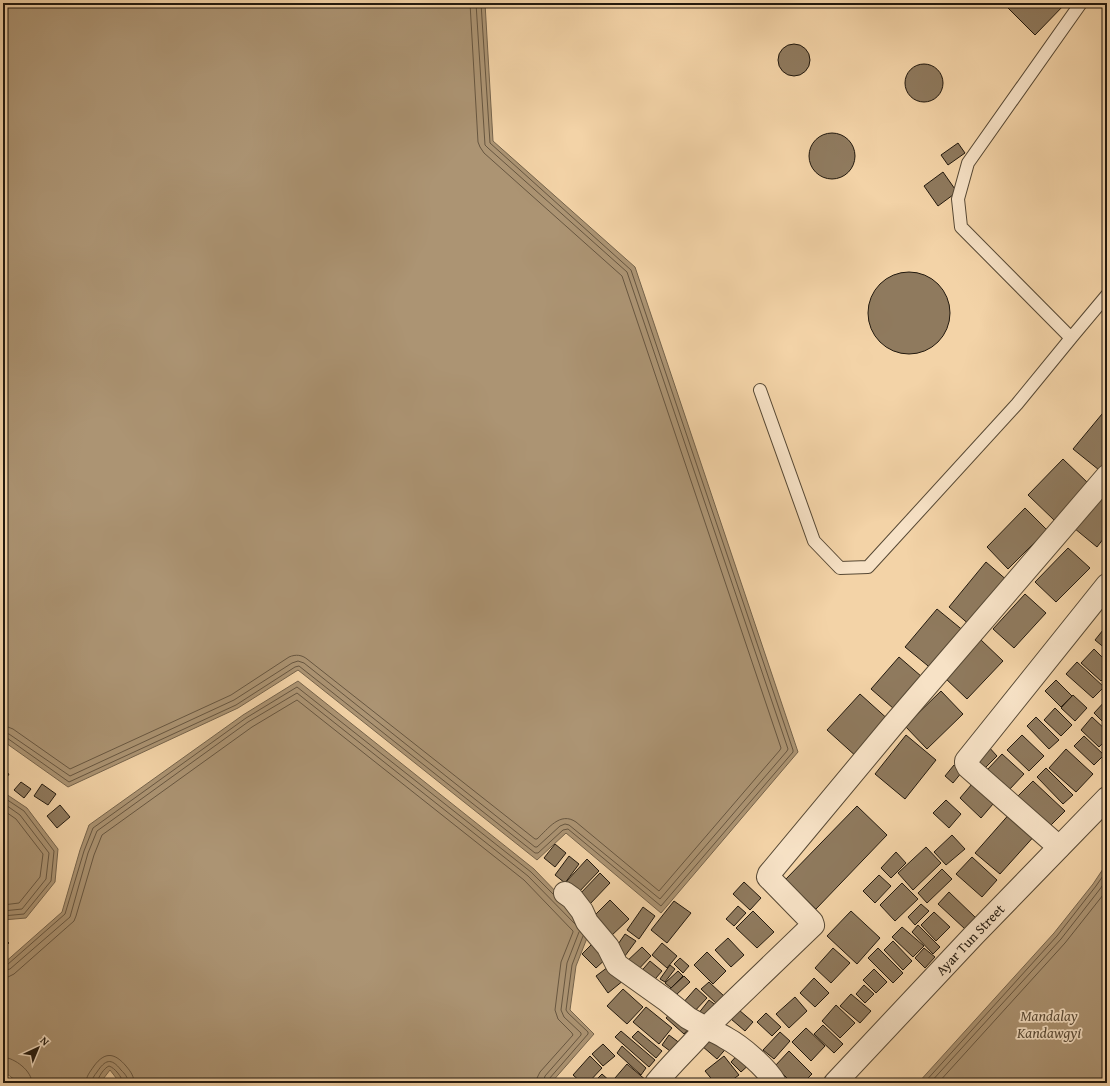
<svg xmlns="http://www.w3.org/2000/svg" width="1110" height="1086" font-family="'Gentium Book Plus',serif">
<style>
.water{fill:#ac9473;stroke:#75634b}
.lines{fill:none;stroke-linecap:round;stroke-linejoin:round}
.shore{stroke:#675640;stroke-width:1}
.building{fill:#8f7a5e;stroke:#22190e}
.service-casing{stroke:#564834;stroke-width:14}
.minor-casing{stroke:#564834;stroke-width:24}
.service{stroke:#f7e2c6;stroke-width:12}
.minor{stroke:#f7e2c6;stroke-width:22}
.labels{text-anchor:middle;stroke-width:3.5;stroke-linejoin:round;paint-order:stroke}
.street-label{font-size:14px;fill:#22190e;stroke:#f7e2c6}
.water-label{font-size:15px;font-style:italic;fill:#594a36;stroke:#f7e2c6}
</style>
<rect width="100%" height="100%" fill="#f3d3a7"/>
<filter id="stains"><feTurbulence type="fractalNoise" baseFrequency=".005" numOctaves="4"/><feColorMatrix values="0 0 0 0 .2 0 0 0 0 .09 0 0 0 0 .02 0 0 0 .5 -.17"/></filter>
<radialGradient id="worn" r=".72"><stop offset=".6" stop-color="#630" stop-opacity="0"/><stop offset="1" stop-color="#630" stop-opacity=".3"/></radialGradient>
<path class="water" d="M3 3H485L493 141 635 267 798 752 661 913 566 833 537 860 298 670 238 708 68 787 3 741Z
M298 681 534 869 591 928 576 966 570 1010 594 1034 551 1083H120L110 1070 100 1083H19L3 1071V964L62 912 80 850 89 825 243 715Z
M3 792 27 808 58 849 55 882 26 918 3 920Z
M1107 863V1083H918L1054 933 1093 884Z"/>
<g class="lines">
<path class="shore" d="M3 727H8L13 729 70 769 231 695 289 657C296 654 302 655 307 659L535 839H537C548 829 560 811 576 822L659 891 780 750 781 748 622 276 484 153 480 147 478 142 470 3
M3 733 9 734 70 776 234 700 292 663 298 661 304 663 535 847H537L560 826 565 824 569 825 660 899 787 751 788 749 627 272 488 148 485 145 476 3
M3 738H7L69 782 236 705 295 667 299 666 535 853H538L563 830 568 829 661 906 793 752V750L631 270 490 143 481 3
M3 797 24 811 54 851 51 881 24 914 3 916
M3 803 20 815 49 853 46 879 22 909 3 911
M3 810 16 819 43 854 40 877 19 903 3 905
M3 966 7 965 65 914 84 851 93 828 246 718 297 687 531 872 554 895
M3 971 10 969 70 917 88 853 97 831 248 722 297 693 528 876 575 924
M3 977H8L14 974 74 921 76 916 94 855 102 835 252 727 297 700 524 880 573 931V932L561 962 555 1010 558 1019 572 1033 573 1035 540 1072 537 1078V1083
M3 1057C15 1058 32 1071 32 1083
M86 1083C86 1076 90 1072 94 1066 105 1051 115 1053 126 1066 131 1072 134 1076 134 1083
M92 1083C92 1078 94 1076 97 1072 105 1060 111 1057 121 1070 125 1074 128 1077 128 1083
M97 1083C98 1077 104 1068 109 1066 115 1068 122 1077 123 1083
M543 1083 545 1076 581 1035V1033L564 1017 561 1010 567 963 579 932
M548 1083 549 1079 588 1034V1032L568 1013 566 1010 572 965 583 936
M924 1083 1057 936 1096 886 1107 870
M930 1083 1061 939 1100 889 1107 879
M938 1083 1065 943 1107 890"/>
</g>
<path class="building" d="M1003 3H1066L1035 35Z
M778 60a16 16 0 1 1 32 0a16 16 0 1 1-32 0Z
M905 83a19 19 0 1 1 38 0a19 19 0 1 1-38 0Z
M809 156a23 23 0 1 1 46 0a23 23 0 1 1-46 0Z
M958 143 965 153 948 165 941 155Z
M943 172 957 192 938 206 924 186Z
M868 313a41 41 0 1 1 82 0a41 41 0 1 1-82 0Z
M1107 408V470L1104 474 1073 449Z
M1063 459 1089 484 1054 520 1028 495Z
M1102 493 1107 497V534L1097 547 1074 528Z
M1025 508 1047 530 1008 569 987 547Z
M1068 548 1090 568 1056 602 1035 582Z
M986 562 1009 582 971 626 949 607Z
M1025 594 1046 613 1014 648 993 629Z
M937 609 965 632 933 670 905 647Z
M1107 625V650L1095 640Z
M981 640 1003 661 967 699 944 677Z
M1094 649 1107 662V675L1101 681 1081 663Z
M899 657 929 683 901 715 871 689Z
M1077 662 1104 687 1093 698 1066 674Z
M1056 680 1072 696 1061 707 1045 691Z
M941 691 963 714 927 749 905 726Z
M860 694 891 722 858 758 827 730Z
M1073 695 1087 708 1075 721 1061 708Z
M1107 699V726L1094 713Z
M1055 708 1072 725 1061 736 1044 720Z
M1036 717 1059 740 1049 749 1027 726Z
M1092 717 1107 731V739L1099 747 1081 730Z
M906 735 936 760 905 799 875 774Z
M1022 735 1044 756 1029 771 1007 750Z
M1084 736 1104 755 1094 765 1074 746Z
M987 745 997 756 981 772 970 760Z
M1066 749 1093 774 1076 792 1049 768Z
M1002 754 1024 774 1009 790 987 770Z
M954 765 962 772 953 783 945 776Z
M1046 768 1073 795 1063 804 1037 777Z
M3 771 9 774 3 784Z
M1033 781 1065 811 1047 829 1015 799Z
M21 782 31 789 24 798 14 790Z
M42 784 56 794 48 805 34 796Z
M972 784 993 804 981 818 960 798Z
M946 800 961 814 949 828 933 813Z
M60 805 70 817 57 828 47 816Z
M857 806 887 835 816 909 785 880Z
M1012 811 1037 833 1000 874 975 853Z
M952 835 965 849 946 865 934 852Z
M555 844 566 853 555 867 544 858Z
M926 847 941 863 913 890 898 873Z
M896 852 906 863 891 878 881 868Z
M569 856 579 864 565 883 555 875Z
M972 857 997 880 982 897 956 874Z
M587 859 599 871 577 894 565 883Z
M942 869 952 879 927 903 918 893Z
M600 873 610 883 589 905 578 896Z
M879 875 891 886 875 903 863 891Z
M744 882 761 898 750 910 733 894Z
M902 883 918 899 895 921 880 905Z
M949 892 976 918 965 929 938 904Z
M610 900 629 919 610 937 592 918Z
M674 901 691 913 667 943 651 930Z
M921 904 929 911 915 925 908 917Z
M738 906 746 913 734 926 726 919Z
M643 907 655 916 639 939 627 930Z
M753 911 774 932 757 948 736 928Z
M851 911 880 938 857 964 827 936Z
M934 912 950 927 936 941 921 925Z
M918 925 940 947 933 954 912 932Z
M902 927 924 946 913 957 892 937Z
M625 934 636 941 622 960 612 953Z
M3 937 9 943 3 948Z
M728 938 744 955 731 967 715 950Z
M893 941 912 961 903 970 884 950Z
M594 942 609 956 596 968 582 954Z
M662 943 677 956 667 968 652 955Z
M642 947 651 956 635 973 625 963Z
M833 948 850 963 831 983 815 968Z
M878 948 903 973 893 983 868 958Z
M924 948 935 957 925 968 915 958Z
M707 952 726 971 713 984 694 965Z
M680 958 689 966 683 973 674 964Z
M650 961 662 971 650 985 638 975Z
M612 964 624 980 608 993 596 976Z
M670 965 675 969 665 982 660 979Z
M874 969 887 982 876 993 863 980Z
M678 971 683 976 671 988 665 983Z
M684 976 690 982 676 995 670 989Z
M814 978 829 993 815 1007 800 993Z
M709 982 725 997 718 1005 701 989Z
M864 985 874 994 865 1003 856 994Z
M696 988 707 998 692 1014 682 1004Z
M623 989 643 1007 627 1024 607 1006Z
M851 994 871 1011 860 1023 840 1006Z
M795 997 807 1011 789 1028 776 1014Z
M709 1000 721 1009 710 1023 698 1014Z
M836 1005 855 1023 840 1038 822 1021Z
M646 1007 672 1028 659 1044 633 1022Z
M674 1009 692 1025 684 1034 666 1018Z
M739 1010 753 1022 745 1031 731 1019Z
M766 1013 781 1027 772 1036 757 1022Z
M823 1025 843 1044 834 1053 814 1034Z
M806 1028 825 1046 811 1061 792 1042Z
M621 1031 655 1060 649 1067 615 1037Z
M638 1031 662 1051 656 1058 632 1037Z
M715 1032 729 1045 717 1059 702 1046Z
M780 1032 790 1041 774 1059 763 1050Z
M669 1035 681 1044 674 1054 662 1045Z
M603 1044 615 1056 603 1066 592 1054Z
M622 1046 646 1068 641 1075 617 1053Z
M741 1051 752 1062 741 1072 731 1062Z
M789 1051 812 1074 803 1083H792L775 1066Z
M590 1056 602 1068 588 1083H582L573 1075Z
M724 1056 739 1075 728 1083H715L705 1071Z
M627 1064 647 1081 646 1083H621L615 1078Z
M602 1074 612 1083H593Z"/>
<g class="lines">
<g class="service-casing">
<path id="service" d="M1071 338 1107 295
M760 390 814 541 840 568 868 567 1017 404 1071 338 961 227 958 199 968 163 1081 3"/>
</g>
<g class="minor-casing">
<g id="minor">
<path d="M1059 847 968 767 966 763V761L1107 585"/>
<path d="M565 893 572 898 582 911 587 922 608 947 617 965 666 1000 688 1018 706 1028 813 925 812 922 768 877 769 874 893 725 1107 476"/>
<path d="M656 1083C671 1064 690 1047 706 1028 713 1031 720 1034 726 1038 741 1046 767 1068 775 1083"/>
<path id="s1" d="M835 1083 974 935 1107 798"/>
</g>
</g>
<use href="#service" class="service"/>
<use href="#minor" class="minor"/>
</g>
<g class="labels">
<g class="street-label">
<text dy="5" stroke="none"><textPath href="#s1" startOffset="197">Ayar Tun Street</textPath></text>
</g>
<g class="water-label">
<text x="1049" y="1021">Mandalay<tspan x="1049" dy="17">Kandawgyi</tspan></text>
</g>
</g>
<rect width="1110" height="1086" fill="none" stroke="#f3d3a7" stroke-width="16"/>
<rect x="4" y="4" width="1102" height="1078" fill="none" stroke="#22190e" stroke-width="2"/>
<rect x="8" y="8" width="1094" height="1070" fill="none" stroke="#22190e"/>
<g transform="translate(38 1048) rotate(44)" stroke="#f7e2c6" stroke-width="3" paint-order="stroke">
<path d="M0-3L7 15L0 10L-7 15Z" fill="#22190e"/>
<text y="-6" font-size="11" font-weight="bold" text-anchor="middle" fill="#22190e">N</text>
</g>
<rect width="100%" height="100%" filter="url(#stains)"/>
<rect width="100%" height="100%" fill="url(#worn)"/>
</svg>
